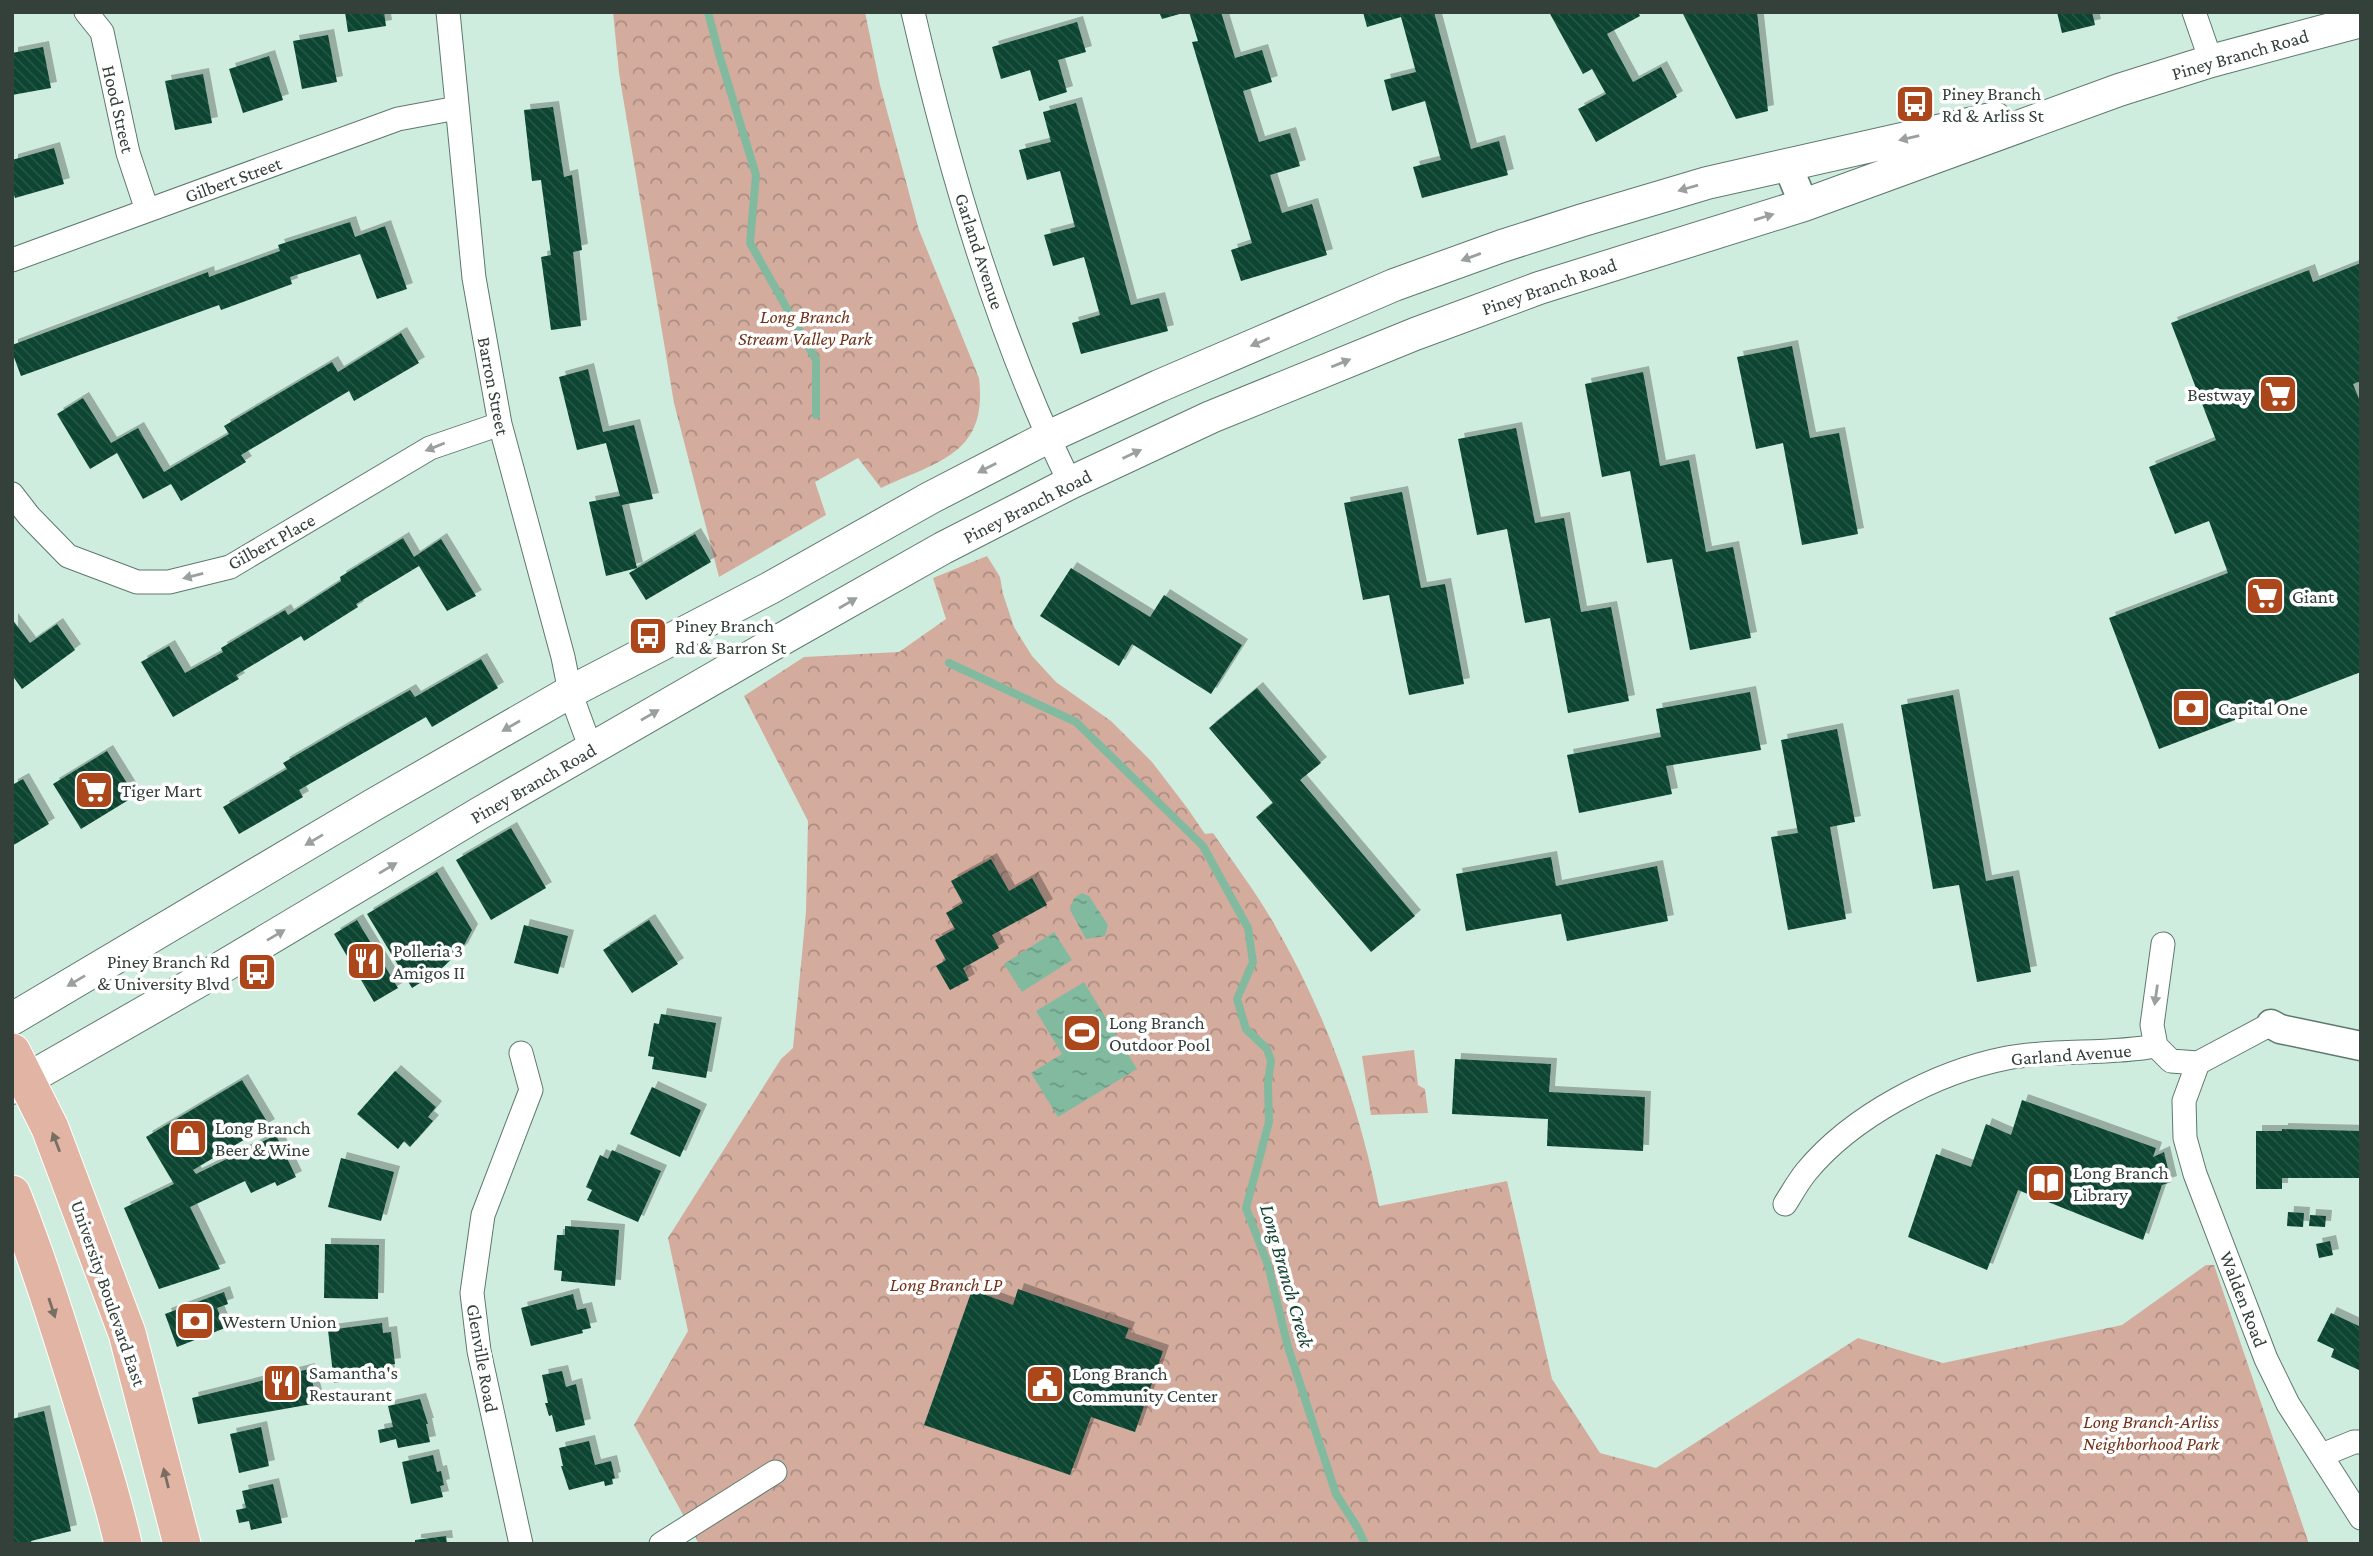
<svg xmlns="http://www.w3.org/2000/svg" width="2373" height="1556" font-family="'Crimson Pro',serif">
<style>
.park{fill:url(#park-crowns)}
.water{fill:url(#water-ripples)}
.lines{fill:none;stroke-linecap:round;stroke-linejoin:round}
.stream{stroke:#82baa0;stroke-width:8}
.building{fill:url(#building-back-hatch);filter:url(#shadow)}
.minor-casing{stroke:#5e796d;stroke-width:25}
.tertiary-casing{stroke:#5e796d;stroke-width:31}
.secondary-casing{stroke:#5e796d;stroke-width:34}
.primary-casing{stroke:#fff;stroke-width:39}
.minor{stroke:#fff;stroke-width:23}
.tertiary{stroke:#fff;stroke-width:28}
.secondary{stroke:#fff;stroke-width:32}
.primary{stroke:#e1b4a3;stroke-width:37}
.oneway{fill:#9aa09c}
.oneway2{fill:#796e64}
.labels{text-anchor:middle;stroke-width:7;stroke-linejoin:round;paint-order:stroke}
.street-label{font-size:19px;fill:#34403a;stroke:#fff}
.poi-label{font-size:19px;fill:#34403a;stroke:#fff;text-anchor:start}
.park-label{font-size:19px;font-style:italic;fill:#723118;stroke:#fff}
.water-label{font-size:21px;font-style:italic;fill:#134230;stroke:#fff}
</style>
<defs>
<pattern id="park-crowns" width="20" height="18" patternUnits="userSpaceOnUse" patternTransform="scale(1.75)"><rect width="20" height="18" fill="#d3ac9e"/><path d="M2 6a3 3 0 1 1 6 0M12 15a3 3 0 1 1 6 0" fill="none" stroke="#ac8d82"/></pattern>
<pattern id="water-ripples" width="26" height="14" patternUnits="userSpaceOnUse" patternTransform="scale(1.75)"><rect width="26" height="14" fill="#82baa0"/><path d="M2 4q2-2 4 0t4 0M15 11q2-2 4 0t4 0" fill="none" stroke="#6b9983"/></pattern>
<pattern id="building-back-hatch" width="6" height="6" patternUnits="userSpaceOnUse" patternTransform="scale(1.75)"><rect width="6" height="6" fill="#084430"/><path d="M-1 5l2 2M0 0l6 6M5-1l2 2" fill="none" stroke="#245846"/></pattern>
<filter id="shadow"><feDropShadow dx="6" dy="-6" stdDeviation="0" flood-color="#0004"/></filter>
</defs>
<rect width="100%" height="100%" fill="#cfedde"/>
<path class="park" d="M613 12H865L880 85 919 230 979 378C988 454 939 461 881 488L858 458 815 482 826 515 719 577 674 403 619 73Z
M987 556 1000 577 1003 594 1014 627 1032 656 1056 682 1111 721 1152 762 1188 809 1205 834 1213 833C1233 862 1255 891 1273 922 1324 1010 1360 1106 1379 1206L1507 1181 1552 1379 1600 1453 1656 1468 1858 1338 1943 1363 2122 1325 2206 1265H2214L2309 1544H699L634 1425 688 1331 668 1238 781 1059 793 1048 806 912 808 821 744 696 804 657 899 652 946 619 933 578Z
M1414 1050 1418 1085 1425 1089 1428 1113 1371 1115 1362 1056Z"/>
<path class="water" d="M1082 893 1089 896 1108 925 1105 936 1086 939 1070 910 1074 898Z
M1054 932 1072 960 1022 992 1004 964Z
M1084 982 1137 1069 1058 1117 1031 1073 1062 1054 1036 1011Z"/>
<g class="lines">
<path class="stream" d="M708 12 719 54 756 175 750 243 816 360V415
M949 663 1076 722 1203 846 1248 928 1253 962 1237 999 1246 1029 1267 1049 1271 1061 1268 1082 1269 1122 1246 1208 1268 1265 1288 1347 1336 1494 1357 1527 1365 1544"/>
</g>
<path class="building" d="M345 12H384L386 26 348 32Z
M1159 12H1183V13L1162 19Z
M1189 12H1221L1235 58 1262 50 1272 82 1243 91 1259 142 1290 133 1300 166 1270 175 1282 213 1312 204 1327 255 1241 281 1231 250 1252 243 1192 42 1198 41Z
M1363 12H1434L1471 149 1499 141 1508 175 1422 198 1413 167 1441 160 1425 101 1392 111 1384 80 1416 72 1401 17 1367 27Z
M1549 12H1638L1640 16 1607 34 1633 82 1661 67 1677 97 1596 142 1578 109 1606 94 1592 69 1583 74Z
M1682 12H1757L1768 111 1736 119Z
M2057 12H2092L2095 25 2062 33Z
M1077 22 1086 52 1058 60 1067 92 1039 101 1030 70 1001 79 992 47Z
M328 35 337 82 302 89 293 41Z
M43 47 51 88 12 95V53Z
M269 56 283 100 243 113 229 69Z
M203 74 212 123 175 130 165 81Z
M1076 103 1131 305 1159 298 1168 331 1081 354 1072 323 1100 315 1084 257 1053 266 1044 235 1075 227 1060 171 1027 180 1019 150 1051 142 1043 112Z
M553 107 564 177 572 175 582 250 573 252 581 326 551 330 541 257 551 255 541 180 532 181 524 110Z
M54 148 64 184 15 198 12 188V160Z
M350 222 355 237 385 226 407 289 377 299 360 254 290 277 292 284 221 310 219 305 21 376 12 352V345L208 272 209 277 280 251 278 245Z
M2361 263V381L2353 384 2361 404V672L2159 749 2109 618 2228 573 2209 521 2175 534 2149 467 2216 440 2171 323 2309 270 2313 282Z
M401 333 419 363 354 401 349 391 241 455 246 462 181 501 171 484 143 499 117 453 90 469 57 414 83 398 111 443 138 428 164 472 229 434 224 426 332 362 338 372Z
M1792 346 1810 438 1839 433 1858 534 1802 545 1783 443 1756 449 1737 357Z
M588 369 603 432 634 425 653 499 622 505 637 568 606 576 589 502 620 496 606 443 577 450 559 377Z
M1643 372 1660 466 1689 460 1706 552 1733 547 1751 638 1690 650 1672 559 1647 563 1630 471 1602 477 1585 384Z
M1516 428 1535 523 1564 518 1581 612 1611 607 1629 701 1568 713 1550 618 1525 623 1507 529 1477 535 1458 439Z
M1402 492 1421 588 1445 584 1464 684 1409 695 1389 595 1363 600 1344 503Z
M695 534 711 562 646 600 629 573Z
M403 538 414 557 441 539 476 596 447 611 419 566 356 604 358 607 304 641 301 636 236 675 239 679 173 717 141 662 169 646 185 673 223 652 221 648 285 610 288 615 341 581 340 577Z
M1071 568 1150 617 1164 595 1242 645 1211 694 1132 644 1119 666 1040 616Z
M12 619 30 643 57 624 75 650 22 689 12 675Z
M481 659 498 688 432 727 426 717 299 790 303 797 239 834 223 807 287 769 283 763 348 725 410 690 415 697Z
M1257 688 1321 763 1300 780 1415 916 1371 952 1256 817 1273 803 1209 728Z
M1750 692 1761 750 1666 766 1672 794 1579 813 1567 755 1661 737 1656 709Z
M1953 695 1986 881 2013 876 2031 972 1977 982 1959 885 1933 889 1901 705Z
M1837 729 1855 822 1830 827 1846 919 1788 930 1771 837 1798 833 1781 740Z
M107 751 135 796 81 829 53 784Z
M23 779 49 824 12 846V785Z
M511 828 546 888 491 920 456 860Z
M1551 857 1556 886 1657 866 1668 921 1567 941 1561 914 1466 931 1456 874Z
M991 859 1009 891 1032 878 1047 905 992 935 999 948 963 968 969 980 950 990 936 966 946 960 935 940 955 929 946 913 963 903 951 881Z
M437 872 472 930 462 949 439 971 412 988 367 914Z
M357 920 398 988 374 1002 334 934Z
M649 920 678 964 632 993 603 950Z
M524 925 568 936 558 974 514 963Z
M661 1014 716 1023 706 1078 652 1069 654 1057 648 1056 654 1023 659 1024Z
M1455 1059 1551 1064 1549 1092 1645 1097 1643 1151 1547 1146 1548 1119 1452 1114Z
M395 1071 436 1107 428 1117 433 1121 410 1147 404 1141 398 1149 357 1114Z
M242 1080 269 1125 193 1170 196 1174 276 1135 296 1177 277 1186 275 1182 251 1193 245 1181 190 1207 220 1269 159 1289 124 1208 174 1184 146 1137Z
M652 1087 701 1110 680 1157 630 1134Z
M2022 1100 2156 1148 2153 1157 2164 1152 2171 1182 2162 1185 2143 1240 2018 1190 1987 1270 1908 1237 1936 1154 1971 1167 1986 1124 2011 1135Z
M2282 1129 2361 1131V1178H2282V1189H2256V1131H2282Z
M612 1150 661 1171 638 1222 587 1200 592 1190 586 1187 600 1155 608 1159Z
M341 1158 394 1172 381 1221 328 1207Z
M2288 1212 2304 1213 2303 1227 2287 1226Z
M2310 1215 2326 1216 2325 1227 2309 1226Z
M565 1226 619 1230 615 1286 561 1281 562 1271 554 1270 557 1235H565Z
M2330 1241 2333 1255 2319 1258 2316 1244Z
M325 1244 379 1245 378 1299 324 1298Z
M1018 1289 1129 1328 1125 1338 1163 1351 1135 1432 1091 1417 1070 1475 924 1425 972 1290 1013 1305Z
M224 1292 228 1304 217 1308 225 1328 177 1347 165 1314Z
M573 1294 577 1310 586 1308 591 1328 582 1330 583 1333 531 1346 521 1308Z
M2331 1313 2361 1327V1371L2331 1357 2334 1349 2317 1341Z
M382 1323 383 1333 391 1332 395 1364 388 1365 389 1375 334 1383 328 1330Z
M309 1369 318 1403 198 1424 192 1398Z
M562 1371 566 1387 576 1384 585 1425 556 1432 552 1415 549 1416 545 1403H548L542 1375Z
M420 1399 428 1424H426L430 1442 398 1448 396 1439 380 1443 378 1430 393 1427 388 1406Z
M44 1411 71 1531 31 1541 32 1544H12V1419Z
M261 1427 269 1466 239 1473 230 1434Z
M589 1441 595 1465 611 1461 615 1478 612 1479 613 1484 605 1486 604 1481 569 1490 561 1466H563L559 1448Z
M433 1455 437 1472 441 1471 444 1485 440 1486 443 1497 411 1504 402 1462Z
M273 1484 282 1523 251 1530 249 1521 239 1523 236 1510 246 1508 242 1491Z
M446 1536 447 1544H415V1540Z"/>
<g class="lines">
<g class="minor-casing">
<path id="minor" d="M86 12 102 32 128 153 147 210
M448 12 474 278 500 424 563 657 570 692 591 749
M913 12C950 172 998 336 1070 483
M2194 12 2211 61
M12 260 398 119 457 108
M12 494 29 516 68 556 137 582H169L230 567 430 448 500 424
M2163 944 2152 1025 2156 1046 2171 1061 2198 1063 2271 1024
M521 1053 531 1090 483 1215 472 1293 479 1351 521 1544
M2198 1063 2184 1101 2185 1138 2195 1174 2266 1359 2288 1404 2361 1518
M1785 1204C1792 1193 1798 1182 1806 1172 1852 1116 1936 1072 2007 1058 2056 1049 2107 1055 2156 1046
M2322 1455 2354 1442H2361
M661 1544 775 1472"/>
</g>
<g class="tertiary-casing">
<path id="tertiary" d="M1787 164 1804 205
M2271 1024 2280 1029 2361 1046"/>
</g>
<g class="secondary-casing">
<path id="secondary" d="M12 1019 373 805 570 692 770 588 930 498 1048 437 1159 386 1394 285 1502 246 1583 220 1707 183 1995 118
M12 1088 197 982 480 813 775 643 943 548 1070 483 1211 417 1415 334 1539 288 1804 205 2119 90 2211 61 2361 21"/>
</g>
<g class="primary-casing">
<path id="primary" d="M12 1052 50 1128 127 1333 182 1544
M12 1194C37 1257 57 1321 77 1385 93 1438 111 1490 123 1544"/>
</g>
<use href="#minor" class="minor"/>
<use href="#tertiary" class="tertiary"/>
<use href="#secondary" class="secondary"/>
<use href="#primary" class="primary"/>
</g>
<defs><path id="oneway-solid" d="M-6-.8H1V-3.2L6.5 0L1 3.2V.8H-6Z" transform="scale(1.75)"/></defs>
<g class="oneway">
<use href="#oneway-solid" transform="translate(1909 138) rotate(167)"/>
<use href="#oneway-solid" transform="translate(1688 188) rotate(164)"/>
<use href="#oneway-solid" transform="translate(1764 217) rotate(-17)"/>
<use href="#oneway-solid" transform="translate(1471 257) rotate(160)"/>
<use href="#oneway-solid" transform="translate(1260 342) rotate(157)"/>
<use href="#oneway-solid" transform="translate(1341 363) rotate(-22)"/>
<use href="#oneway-solid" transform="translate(435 447) rotate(158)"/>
<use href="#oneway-solid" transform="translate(1132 454) rotate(-25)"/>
<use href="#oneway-solid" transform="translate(987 468) rotate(153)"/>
<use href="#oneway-solid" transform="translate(193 576) rotate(166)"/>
<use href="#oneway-solid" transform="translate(848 603) rotate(-30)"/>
<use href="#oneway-solid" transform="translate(650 715) rotate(-30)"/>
<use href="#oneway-solid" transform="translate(511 726) rotate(150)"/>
<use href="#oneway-solid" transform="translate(314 840) rotate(149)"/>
<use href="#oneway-solid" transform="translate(388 868) rotate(-31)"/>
<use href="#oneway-solid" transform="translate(276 935) rotate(-31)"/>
<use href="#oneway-solid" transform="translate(76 981) rotate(149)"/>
<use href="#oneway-solid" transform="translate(2156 995) rotate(98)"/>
</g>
<g class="oneway2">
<use href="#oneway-solid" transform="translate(56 1142) rotate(-111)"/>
<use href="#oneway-solid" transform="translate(52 1308) rotate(72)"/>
<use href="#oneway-solid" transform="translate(166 1478) rotate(-104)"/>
</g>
<defs>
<g id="bus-square" transform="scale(2.0125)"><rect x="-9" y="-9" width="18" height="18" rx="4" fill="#ac461b" stroke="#fff"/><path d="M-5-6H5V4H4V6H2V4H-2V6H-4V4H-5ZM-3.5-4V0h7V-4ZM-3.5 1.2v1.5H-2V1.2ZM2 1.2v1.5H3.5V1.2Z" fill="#fff"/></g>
<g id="supermarket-square" transform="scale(2.0125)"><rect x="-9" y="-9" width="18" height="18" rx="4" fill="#ac461b" stroke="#fff"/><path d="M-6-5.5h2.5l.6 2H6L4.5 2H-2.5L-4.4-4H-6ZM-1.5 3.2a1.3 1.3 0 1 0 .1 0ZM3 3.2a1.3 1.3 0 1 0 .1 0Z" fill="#fff"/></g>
<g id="bank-square" transform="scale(2.0125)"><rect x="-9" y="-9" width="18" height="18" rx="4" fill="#ac461b" stroke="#fff"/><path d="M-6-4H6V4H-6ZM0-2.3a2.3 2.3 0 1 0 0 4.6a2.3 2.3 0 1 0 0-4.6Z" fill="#fff"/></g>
<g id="restaurant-square" transform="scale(2.0125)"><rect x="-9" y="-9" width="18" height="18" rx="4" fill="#ac461b" stroke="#fff"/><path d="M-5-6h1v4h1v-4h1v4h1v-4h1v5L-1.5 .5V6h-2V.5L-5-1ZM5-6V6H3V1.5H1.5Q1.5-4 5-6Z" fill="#fff"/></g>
<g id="stadium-square" transform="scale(2.0125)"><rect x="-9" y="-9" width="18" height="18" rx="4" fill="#ac461b" stroke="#fff"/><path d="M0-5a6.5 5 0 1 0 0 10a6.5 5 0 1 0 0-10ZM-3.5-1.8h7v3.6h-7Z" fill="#fff"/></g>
<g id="shop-square" transform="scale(2.0125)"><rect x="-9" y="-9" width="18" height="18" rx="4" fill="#ac461b" stroke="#fff"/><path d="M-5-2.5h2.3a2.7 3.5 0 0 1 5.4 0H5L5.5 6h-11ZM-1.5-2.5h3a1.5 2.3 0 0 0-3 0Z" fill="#fff"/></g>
<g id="library-square" transform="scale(2.0125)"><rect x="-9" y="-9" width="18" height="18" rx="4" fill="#ac461b" stroke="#fff"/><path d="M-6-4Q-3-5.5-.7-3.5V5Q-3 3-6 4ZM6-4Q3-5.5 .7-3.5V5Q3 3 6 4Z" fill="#fff"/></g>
<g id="civic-square" transform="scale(2.0125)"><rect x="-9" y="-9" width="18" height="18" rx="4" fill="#ac461b" stroke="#fff"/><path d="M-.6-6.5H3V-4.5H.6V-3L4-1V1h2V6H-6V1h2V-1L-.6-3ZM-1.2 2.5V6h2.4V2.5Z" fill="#fff"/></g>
</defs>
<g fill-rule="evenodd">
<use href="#bus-square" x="1915" y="104"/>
<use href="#supermarket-square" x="2278" y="394"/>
<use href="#supermarket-square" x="2265" y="596"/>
<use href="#bus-square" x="648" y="636"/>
<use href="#bank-square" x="2191" y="708"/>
<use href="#supermarket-square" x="94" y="790"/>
<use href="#restaurant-square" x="366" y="961"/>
<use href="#bus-square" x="257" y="972"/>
<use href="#stadium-square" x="1082" y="1033"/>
<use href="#shop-square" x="188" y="1138"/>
<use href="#library-square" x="2046" y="1183"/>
<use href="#bank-square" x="195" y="1321"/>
<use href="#restaurant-square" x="282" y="1383"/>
<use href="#civic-square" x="1045" y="1384"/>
</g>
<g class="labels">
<g class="street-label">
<text transform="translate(2240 54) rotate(-16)" y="7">Piney Branch Road</text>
<text transform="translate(119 109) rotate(77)" y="7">Hood Street</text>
<text transform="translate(233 179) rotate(-20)" y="7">Gilbert Street</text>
<text transform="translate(980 251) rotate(72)" y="7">Garland Avenue</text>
<text transform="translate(1549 286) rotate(-19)" y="7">Piney Branch Road</text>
<text transform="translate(494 386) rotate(79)" y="7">Barron Street</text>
<text transform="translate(1027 506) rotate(-27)" y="7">Piney Branch Road</text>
<text transform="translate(271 541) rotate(-29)" y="7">Gilbert Place</text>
<text transform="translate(533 783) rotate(-30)" y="7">Piney Branch Road</text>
<text transform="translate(2071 1054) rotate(-4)" y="7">Garland Avenue</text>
<text transform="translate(109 1293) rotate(71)" y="7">University Boulevard East</text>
<text transform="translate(2244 1299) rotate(69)" y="7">Walden Road</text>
<text transform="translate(483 1358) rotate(80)" y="7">Glenville Road</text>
</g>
<g class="poi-label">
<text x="1942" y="100">Piney Branch<tspan x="1942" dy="22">Rd &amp; Arliss St</tspan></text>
<text x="2251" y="401" text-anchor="end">Bestway</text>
<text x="2292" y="603">Giant</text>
<text x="675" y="632">Piney Branch<tspan x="675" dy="22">Rd &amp; Barron St</tspan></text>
<text x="2218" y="715">Capital One</text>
<text x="121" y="797">Tiger Mart</text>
<text x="393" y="957">Polleria 3<tspan x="393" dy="22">Amigos II</tspan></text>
<text x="230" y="968" text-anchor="end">Piney Branch Rd<tspan x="230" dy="22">&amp; University Blvd</tspan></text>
<text x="1109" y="1029">Long Branch<tspan x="1109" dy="22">Outdoor Pool</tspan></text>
<text x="215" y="1134">Long Branch<tspan x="215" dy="22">Beer &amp; Wine</tspan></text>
<text x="2073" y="1179">Long Branch<tspan x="2073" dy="22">Library</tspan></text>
<text x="222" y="1328">Western Union</text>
<text x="309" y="1379">Samantha's<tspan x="309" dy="22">Restaurant</tspan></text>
<text x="1072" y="1380">Long Branch<tspan x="1072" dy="22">Community Center</tspan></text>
</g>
<g class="park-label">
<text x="805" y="323">Long Branch<tspan x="805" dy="22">Stream Valley Park</tspan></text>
<text x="946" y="1291">Long Branch LP</text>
<text x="2151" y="1428">Long Branch-Arliss<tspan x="2151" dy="22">Neighborhood Park</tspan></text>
</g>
<g class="water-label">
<text transform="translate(1287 1276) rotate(74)" y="7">Long Branch Creek</text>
</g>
</g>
<rect width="2373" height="1556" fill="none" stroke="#34403a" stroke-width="28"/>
</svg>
